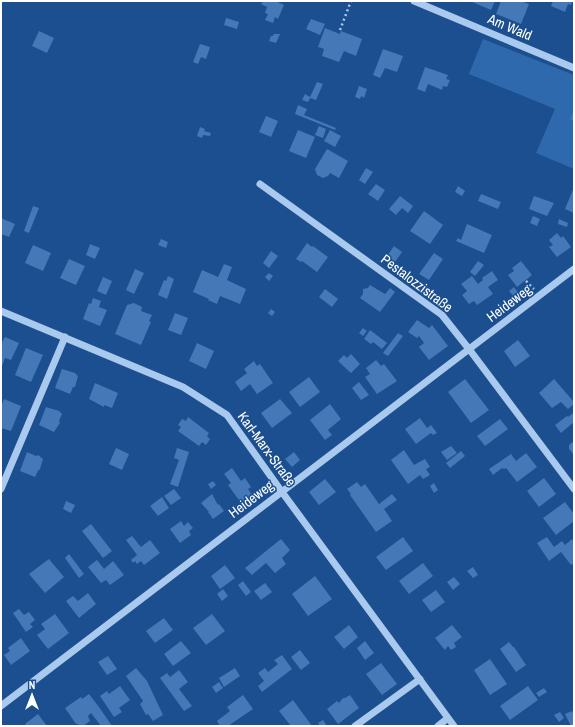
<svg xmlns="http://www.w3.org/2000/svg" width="575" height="727" font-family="'Archivo Narrow',sans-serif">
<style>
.green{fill:#2e69ad}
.building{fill:#4478b7}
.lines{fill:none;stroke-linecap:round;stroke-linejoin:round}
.path{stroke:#a9c9ee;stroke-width:2.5;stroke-dasharray:2 3;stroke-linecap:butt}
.minor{stroke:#a9c9ee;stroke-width:7}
.labels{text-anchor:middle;stroke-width:3;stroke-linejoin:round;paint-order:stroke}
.street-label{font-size:14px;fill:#fff;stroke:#1b4f8f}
</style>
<rect width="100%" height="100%" fill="#1b4f8f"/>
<path class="green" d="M483 39 574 75V169L536 153 555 109 469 74Z"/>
<path class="building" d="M263 1H275L284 5 278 19 275 17 273 23 265 20 268 14 265 13 267 7 261 4Z
M470 1H495L491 10Z
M501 1H521L529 4 521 24 496 14Z
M553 1H572L571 5 568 4 565 12 551 6Z
M226 18 239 22 237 29 224 25Z
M311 19 325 24 320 35 306 29Z
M325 28 340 34 341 31 362 39 356 56 344 51 339 62 322 56 324 49 318 47Z
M39 31 54 38 47 53 32 46Z
M274 34H280L276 43 269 41 271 36H273Z
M200 44 210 47 206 59 201 57 198 64 193 62Z
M383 49 403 56 397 72 385 68 380 78 373 75Z
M425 67 448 75 446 79 450 80 447 87 443 86 442 90 428 84 425 92 417 89Z
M317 82 323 84 316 100 310 98 308 102 302 100 305 94 310 97Z
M359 86 367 89 364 98 361 96 360 99 355 97Z
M298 105 307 109 304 115 336 128 335 130 295 114Z
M574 110V121L570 119Z
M266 116 278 121 271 137 259 132Z
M319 126 326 129 323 138 315 135Z
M200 127 205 129 204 131 211 133 210 136 203 135 202 138 197 136Z
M298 130 315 137 306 158 289 151Z
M330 130 341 136 335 147 324 141Z
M327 149 348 161 339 178 330 173 328 176 323 178 317 175 315 169Z
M366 168 373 172 365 184 359 180Z
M376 184 385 190 378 201 368 194Z
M458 186 465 191 462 196 455 192Z
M574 187V213L565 209Z
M481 194 501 202 498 209 478 201Z
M400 196 413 206 408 213 402 208 396 215 389 209Z
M534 196 554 203 547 216 529 209Z
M33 206 39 208 29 233 24 231Z
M424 211 443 225 430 244 410 231Z
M533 216 540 219 537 226 530 223Z
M1 218 15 224 9 237 1 234Z
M559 219 568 223 567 227 558 224Z
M467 224 492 235 484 253 456 241 458 238 461 240Z
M557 233 561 238 563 236 571 247 557 257 549 247 553 245 549 240Z
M161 239 168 242 166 248 158 245Z
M307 243 312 247 313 246 328 257 317 272 302 261 301 262 296 259Z
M90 244 100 248 95 259 86 255Z
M33 245 51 253 43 271 25 263Z
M394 246 402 252 395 262 387 256Z
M271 251 278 256 269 268 263 263Z
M434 253 443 259 429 280 419 274Z
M69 259 85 266 76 285 60 278Z
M478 261 484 265 475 276 470 272Z
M521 261 532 275 517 287 508 275 514 271 512 268Z
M224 264 232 267 227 280 246 289 240 304 220 296 217 304 208 300 209 299 193 292 202 270 218 277Z
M135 269 144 273 134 294 126 290Z
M492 271 498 280 488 287 493 294 477 305 474 301 469 304 462 295 467 291 461 284 472 276 478 284 483 280 482 278Z
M269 273 273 276 269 281 265 277Z
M168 276 174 279 167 299 158 295 164 280 166 281Z
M103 277 112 281 106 295 97 291Z
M370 285 385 294 390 288 395 292 380 312 360 298 363 294V289L368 288Z
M514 287 520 295 515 298 509 291Z
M325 289 338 299 332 307 319 297Z
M93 298 101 301 99 307 107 310 100 326 83 319 89 303 91 304Z
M134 303 142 307 141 311 152 315 149 321 151 322 141 345 115 334 127 305Z
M271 309 275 312 272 316 268 313Z
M175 313 188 318 181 335 168 330Z
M417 320 429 328 432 325 448 346 429 360 419 347 424 343 419 336 417 338 408 332Z
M363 328 367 331 363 336 359 333Z
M370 330 387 343 382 349 373 342 371 344 364 339Z
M398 333 403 336 388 356 383 353Z
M5 337 19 343 11 360 5 358 1 369V344Z
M518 340 530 356 515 367 504 351Z
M197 343 214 351 206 369 189 361Z
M26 348 43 355 31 382 15 375Z
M351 354 360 364 351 373 338 361 344 355 347 358Z
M376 360 381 366 384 364 397 381 377 394 365 377 370 374 366 368Z
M254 361 257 366 260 364 273 383 257 394 250 384 241 391 235 382 247 373 244 369Z
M62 369 75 373 78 376 75 387H73L70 394 55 388Z
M309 377 320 392 300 407 289 392Z
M465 379 489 410 471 423 448 392Z
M554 379 574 402V404L568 409 561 402 552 408 539 393Z
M359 382 369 395 361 400 352 388Z
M95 383 118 393 112 408 104 405V407L89 399Z
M4 399 21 406 11 431 1 428V407Z
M280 399 292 413 272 428 261 413Z
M330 404 341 419 328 430 332 435 325 440 310 420Z
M46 407 59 411 62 414 59 421 60 423 54 432 39 425Z
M573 413 574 422 561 433 555 425 567 416 568 417Z
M188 417 209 433 207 436 210 439 206 445 202 442 199 446 178 431 181 427 178 425 182 419 186 421Z
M420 418 427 428 431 425 437 433 433 435 431 433 416 444 405 429Z
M500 419 508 429 485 446 477 436Z
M574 441V455L569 449V445Z
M451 446 457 453 447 460 441 452Z
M116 448 129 454 122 470 109 464Z
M177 448 189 452 178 487 170 484 179 460 174 458Z
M404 450 414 465 425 459 430 467 426 469 430 475 423 479 420 475 408 484 391 460Z
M461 451 465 456 450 468 446 463Z
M27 452 36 456 38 455 43 459 40 469 38 471 35 477 20 471Z
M294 452 300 460 292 467 285 459Z
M526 453 537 467 517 482 506 468 504 469 502 468 493 475 489 469 511 454 516 461Z
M232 468 241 481 245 478 251 487 248 489 252 495 241 503 228 485 231 483 224 474Z
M544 478 556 494 539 507 527 491Z
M325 479 336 492 319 505 309 492Z
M213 481 216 485 211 489 208 484Z
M357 482 361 487 365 484 379 504 392 494 397 500 384 509 392 521 376 532 350 495 351 494 347 489Z
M434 483 438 490 434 493 430 486Z
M174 489 181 498 171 505 164 496Z
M212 494 218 505 219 504 224 511 213 519 208 512H209L201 503Z
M162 497 169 508 158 516 150 506Z
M66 501 75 505 71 513 63 509Z
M565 502 574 514V521L556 535 543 518Z
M181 521 184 526 188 522 193 528 189 531 191 535 180 543 170 529Z
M91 524 112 551 103 558 82 531Z
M132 536 141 547 150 540 160 553 144 565 141 561 137 564 135 561 133 563 131 560 137 555 126 540Z
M403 537 413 551 386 570 376 557Z
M547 537 554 547 562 541 565 545 572 539 574 542V563L571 565 561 552 549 561 537 543Z
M281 539 290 550 282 558 286 564 275 573 266 563 252 575 245 568Z
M69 554 84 574 79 578 65 558Z
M49 559 64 577 45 593 29 574Z
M97 560 104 569 113 561 124 575 110 585 106 580 101 583 88 567Z
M423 563 433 576 409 594 399 581Z
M225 565 235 578 220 589 211 576Z
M473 567 478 575 473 578 467 571Z
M315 576 332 599 308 616 292 594Z
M454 577 460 584 453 590 447 582Z
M243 581 251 592 246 596 238 585Z
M265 583 272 592 261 600 254 591Z
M223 589 228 596 222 601 217 594Z
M436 590 445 602 431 612 422 600Z
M88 593 96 604 79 618 66 601 73 596 78 601Z
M19 609 24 615 29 612 35 620 30 624 33 627 26 632 13 613Z
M55 614 69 633 48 649 37 635 45 629 41 624Z
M212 614 225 631 206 645 193 628Z
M164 618 173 630 155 643 146 631Z
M349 625 358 637 344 649 334 637Z
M452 625 462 637 454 643 456 647 451 650 448 646 445 650 435 638Z
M21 638 30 651 11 665 4 655 10 651 8 648Z
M181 641 191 653 173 666 164 654Z
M365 641 374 653 365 660 357 648Z
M509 642 513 647H514L526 665 516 672 500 649Z
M300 650 310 663 301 670 291 657Z
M282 655 292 669 262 692 258 686 264 681 258 673 265 668 268 672 278 664 274 660Z
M108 656 117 669 107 675 98 662Z
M490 659 507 684 490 695 474 670Z
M381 663 397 684 382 695 366 674Z
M136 668 147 681 163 715 153 721 148 714 146 715 140 704 143 701 126 676Z
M235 668 240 676 224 687 219 678Z
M179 670 188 682 179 689 192 706 184 711 160 678 167 673 170 677Z
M219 682 223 688 216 693 212 687Z
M120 686 130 700 119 708 122 712 114 717 100 696 107 691 109 694Z
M528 686 538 700 510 720 500 706Z
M544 688 547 692 539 697 536 693Z
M89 694 99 707 112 726H101L91 713 88 716 90 721 83 726H79L78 724H76L65 708 81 697 82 699Z
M243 695 253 709 228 726H220L217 721 230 711 227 707Z
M350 695 359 708 338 724 327 709 337 701 339 703 343 698H345Z
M293 700 301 711 312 726H291L279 711Z
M572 711 574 715V726H571L565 714Z
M560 712 564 718 559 722 554 715Z
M38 714 47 726H27L25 724Z
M323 720 327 726H320L318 723Z"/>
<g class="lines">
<path class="path" d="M340 30 351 1
M526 281 534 289"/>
<path class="minor" d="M414 1 574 68
M260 184 442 315 469 349 574 489
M1 311 183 387 227 415 282 492 454 726
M1 489 65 337
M1 706 574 269
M355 726 420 679
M438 726 448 718"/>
</g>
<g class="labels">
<g class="street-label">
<text transform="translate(510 27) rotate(23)" y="5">Am Wald</text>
<text transform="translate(417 283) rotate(37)" y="5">Pestalozzistraße</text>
<text transform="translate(509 303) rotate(-37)" y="5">Heideweg</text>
<text transform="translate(267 449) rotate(54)" y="5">Karl-Marx-Straße</text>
<text transform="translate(251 499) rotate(-37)" y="5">Heideweg</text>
</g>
</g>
<rect width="575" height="727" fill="none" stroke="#ffffff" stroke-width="4"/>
<g transform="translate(32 695)" stroke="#1b4f8f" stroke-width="3" paint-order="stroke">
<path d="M0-3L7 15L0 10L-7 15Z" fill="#ffffff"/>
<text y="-6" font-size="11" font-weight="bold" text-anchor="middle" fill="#ffffff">N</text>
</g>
</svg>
